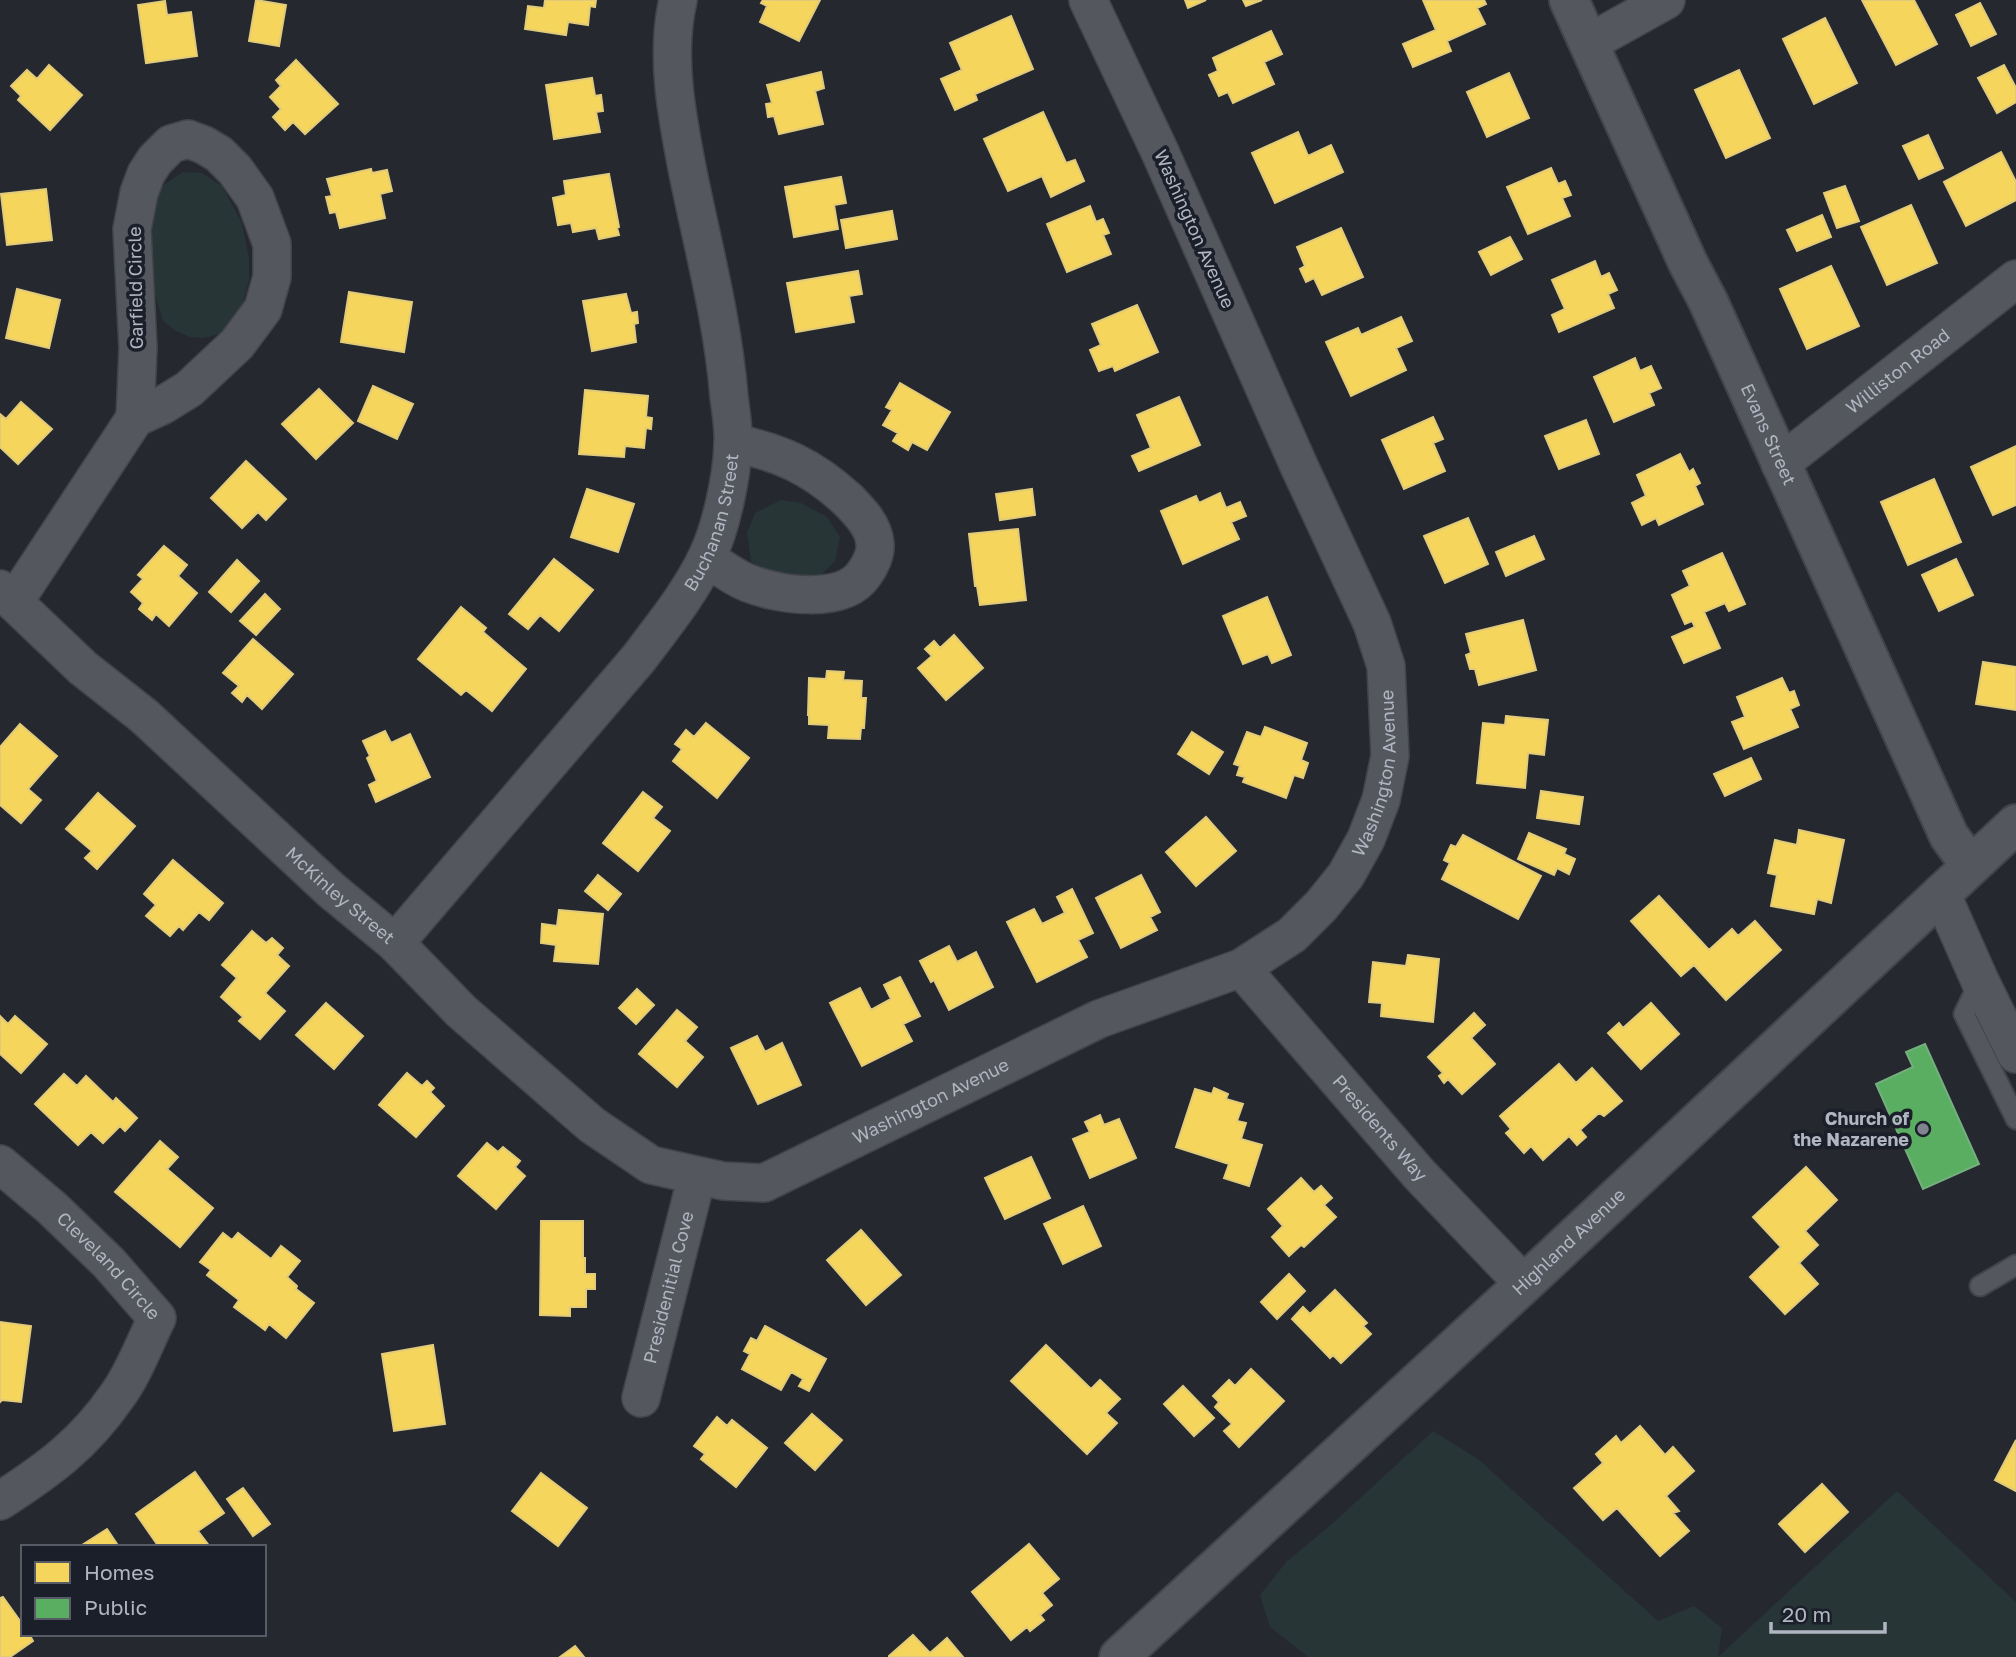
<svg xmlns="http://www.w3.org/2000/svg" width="2016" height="1657" font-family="'Golos Text',sans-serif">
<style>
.green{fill:#273537}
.homes{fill:#f6d55c;stroke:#e1cb7a;stroke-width:2}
.public{fill:#5aae61;stroke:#74b07e;stroke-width:2}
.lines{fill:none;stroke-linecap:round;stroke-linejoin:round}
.service-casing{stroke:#414449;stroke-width:23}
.minor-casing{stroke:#414449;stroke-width:40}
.tertiary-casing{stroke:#414449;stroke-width:42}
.service{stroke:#54575e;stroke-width:19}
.minor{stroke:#54575e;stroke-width:37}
.tertiary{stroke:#54575e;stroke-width:38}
.poi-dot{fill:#7f848e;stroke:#1a1f29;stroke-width:2.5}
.labels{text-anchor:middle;stroke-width:7;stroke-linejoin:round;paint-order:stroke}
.street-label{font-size:18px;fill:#afb5c1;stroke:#1a1f29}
.poi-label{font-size:18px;font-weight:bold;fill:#afb5c1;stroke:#1a1f29;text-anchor:end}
</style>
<rect width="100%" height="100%" fill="#25292f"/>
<path class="green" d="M183 172 202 173 222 186 242 223 249 258V280L243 303 229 324 219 334 204 338 190 337 176 331 163 321 155 294 149 253 150 210 162 186Z
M781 500 801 503 827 517 840 537 835 561 818 578H772L751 561 747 532 755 513Z
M1433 1431 1478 1459 1658 1621 1694 1606 1722 1628 1718 1657H1308L1270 1627 1260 1595 1287 1561 1332 1524Z
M1897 1491 2016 1602V1657H1718Z"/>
<path class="homes" d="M256 0 286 5 279 46 249 41Z
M545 0H596L595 7 590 6 588 25 568 22 566 35 525 29 528 6 544 8Z
M763 0H820L799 41 760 22 767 6 761 3Z
M1185 0H1206L1188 8Z
M1243 0H1262L1246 6Z
M1423 0H1484L1486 4 1477 8 1485 24 1447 41 1451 51 1413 67 1403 44 1436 30Z
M1862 0H1914L1937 44 1896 65Z
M165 1 167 15 191 12 197 56 146 63 138 5Z
M1980 3 1996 34 1971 46 1956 15Z
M1011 16 1033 69 975 94 977 100 955 110 941 79 962 70 950 43Z
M1825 18 1857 83 1814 104 1783 39Z
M1271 31 1282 54 1264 62 1274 84 1233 103 1228 92 1219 96 1209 75 1218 71 1213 58Z
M296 60 338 104 305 134 293 122 285 130 273 117 281 109 270 97 281 86 276 80Z
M49 65 82 95 50 130 18 100 21 96 11 86 27 70 37 79Z
M2004 65 2016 88V102L1997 113 1978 78Z
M1739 70 1770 138 1726 158 1695 90Z
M821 72 824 88 815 91 823 124 779 134 774 116 768 117 766 104 772 103 767 85Z
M1509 73 1529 118 1487 137 1467 92Z
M592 78 595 96 601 95 603 111 596 112 600 132 554 139 546 85Z
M1043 112 1066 163 1075 160 1084 181 1051 197 1042 176 1008 191 984 139Z
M1298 132 1308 156 1331 145 1343 172 1275 203 1252 153Z
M1928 135 1943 168 1919 179 1903 146Z
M2001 152 2016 182V200L1966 226 1944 182Z
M1551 168 1558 184 1565 181 1571 195 1562 198 1570 216 1528 234 1507 187Z
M371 169 372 173 387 170 392 191 380 194 385 218 340 228 336 212 330 213 326 197 332 196 327 179Z
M609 174 619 227 617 228 619 235 599 239 596 228 573 232 571 223 558 225 553 198 566 195 564 181Z
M841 177 846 203 834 205 838 229 794 237 785 187Z
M1845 186 1859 221 1837 228 1824 193Z
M46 189 52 240 7 245 1 194Z
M1911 205 1937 263 1887 285 1861 227Z
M1090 206 1096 222 1103 219 1109 233 1103 235 1111 254 1067 272 1047 224Z
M892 211 897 239 846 248 841 220Z
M1822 215 1831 237 1797 251 1787 230Z
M1341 228 1363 277 1322 295 1314 278 1306 282 1300 269 1305 266 1297 247Z
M1510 237 1522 259 1491 275 1479 252Z
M1595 261 1601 277 1609 273 1617 290 1608 294 1614 308 1559 332 1552 315 1565 309 1552 280Z
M1831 266 1859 326 1807 349 1780 289Z
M858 271 862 294 849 296 854 322 796 332 787 283Z
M17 289 60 300 49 348 6 338Z
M349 292 412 302 404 352 341 342Z
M626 294 631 313 637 312 638 323 634 324 636 342 592 351 583 301Z
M1137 305 1158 352 1115 371 1113 366 1099 371 1090 350 1101 345 1092 324Z
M1401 317 1412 341 1396 348 1406 370 1351 396 1326 342 1358 328 1361 335Z
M1635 358 1640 371 1651 366 1661 388 1649 393 1654 405 1614 422 1594 377Z
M900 383 950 412 927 450 912 442 908 450 893 441 898 433 883 425 892 410 886 407Z
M373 386 413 404 397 439 358 421Z
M319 389 353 423 316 459 282 424Z
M585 390 648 396 646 417 652 418 651 429 646 428 644 448 625 446 624 457 579 454Z
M1179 397 1200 445 1139 471 1132 456 1151 448 1137 415Z
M21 402 52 429 18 464 0 447V414L6 419Z
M1433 417 1443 439 1433 443 1445 471 1404 489 1382 440Z
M1586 420 1599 454 1559 469 1545 436Z
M2016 446V505L1993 515 1971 467Z
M1680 454 1689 472 1693 469 1700 483 1695 486 1703 504 1659 525 1656 518 1642 525 1632 503 1646 496 1637 475Z
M246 461 286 499 266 520 258 512 242 528 211 498Z
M1934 479 1961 542 1908 565 1881 502Z
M587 489 634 504 618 552 571 537Z
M1032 489 1035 515 1000 520 996 494Z
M1220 493 1226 508 1240 502 1246 516 1231 522 1239 539 1183 564 1161 511 1196 496 1199 503Z
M1468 518 1488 564 1445 583 1424 536Z
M1018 529 1026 600 980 605 977 586H975L969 534Z
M1534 536 1544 559 1506 576 1496 552Z
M164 546 187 565 178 576 197 593 169 626 156 614 152 620 139 609 143 603 131 592 143 579 138 575Z
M1722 553 1745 604 1729 611 1725 603 1704 612 1720 648 1684 663 1672 637 1695 627 1692 621 1685 624 1672 595 1690 586 1683 571Z
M554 559 593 590 559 631 540 615 528 629 509 614Z
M1956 559 1973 595 1939 611 1922 575Z
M237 560 259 581 231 612 209 592Z
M265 594 280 609 256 635 240 621Z
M1267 597 1291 655 1272 663 1268 654 1243 664 1223 616Z
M461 607 486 628 483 632 526 669 492 711 466 690 461 695 418 659Z
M1523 620 1536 670 1479 685 1475 669H1470L1466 655 1471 653 1466 634Z
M954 635 983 668 946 700 918 668 932 656 925 649 934 641 940 648Z
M253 639 293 674 262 709 247 695 242 702 232 693 239 686 223 673Z
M1983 662 2016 667V710L1976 704Z
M827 671 844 672 843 680 862 681 861 698H866L864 728H861L860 739 828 738 829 725 809 724V715H808L809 678 826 679Z
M1782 678 1789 693 1794 691 1799 705 1790 709 1798 727 1744 749 1732 722 1745 717 1737 697Z
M1506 716 1548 720 1544 755 1528 753 1525 788 1477 783 1483 723 1505 725Z
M706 723 749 758 717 798 673 761 682 749 675 744 686 730 694 737Z
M20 724 57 756 28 789 41 800 21 823 0 805V747Z
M1265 727 1307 743 1301 760 1308 763 1303 778 1294 775 1286 798 1243 782 1245 777 1237 775 1240 766 1234 764 1247 732 1261 737Z
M385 731 391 743 410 734 430 777 376 802 369 785 377 781 367 758 370 756 363 741Z
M1192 732 1223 752 1209 774 1178 754Z
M1751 758 1761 779 1725 796 1714 774Z
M1541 791 1583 797 1579 824 1537 818Z
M643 792 662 807 653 818 670 831 638 871 603 843Z
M98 793 135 826 97 869 85 858 92 851 66 829Z
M1206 817 1236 851 1196 886 1166 852Z
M1799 830 1844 840 1831 903 1817 899 1814 914 1771 906 1777 875 1768 873 1775 840 1797 845Z
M1529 833 1566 849 1564 854 1575 859 1569 874 1557 868 1554 875 1518 859Z
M1463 835 1541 876 1518 919 1442 879 1450 863 1444 860 1451 845 1456 847Z
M173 860 223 903 209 920 199 912 183 930 179 926 170 936 146 916 156 905 144 894Z
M598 875 621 894 608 910 585 891Z
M1141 875 1160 912 1150 917 1157 930 1121 948 1096 898Z
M1072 889 1093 933 1078 940 1087 957 1037 982 1007 922 1034 909 1042 924 1065 913 1057 897Z
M1659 896 1709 950 1732 929 1738 936 1755 921 1781 950 1726 1000 1694 965 1681 976 1631 921Z
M559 910 603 914 598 964 554 961 556 945 541 943 542 924 557 926Z
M252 931 266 943 272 938 283 948 277 955 289 966 265 993 285 1011 260 1039 239 1021 243 1017 221 997 237 978 222 965Z
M949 946 957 962 976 952 993 987 949 1010 934 980 931 982 920 961Z
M1408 955 1439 959 1433 1022 1381 1016 1382 1003 1369 1002 1373 962 1406 966Z
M900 977 920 1016 903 1024 912 1041 862 1066 830 1003 860 988 871 1010 891 999 884 985Z
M637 989 654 1005 636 1024 619 1008Z
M326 1003 363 1036 334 1069 296 1035Z
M1651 1003 1679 1034 1641 1069 1608 1033 1619 1023 1623 1028Z
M677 1010 697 1027 685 1041 703 1057 677 1087 639 1054Z
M1474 1013 1485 1025 1471 1038 1495 1064 1462 1094 1448 1079 1444 1083 1439 1076 1443 1073 1428 1057Z
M0 1016 8 1024 15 1016 47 1044 21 1073 0 1054Z
M757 1036 765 1052 782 1043 801 1085 758 1104 731 1048Z
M1559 1064 1576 1083 1592 1068 1622 1101 1604 1116 1599 1113 1580 1130 1586 1137 1577 1145 1569 1136 1543 1160 1531 1146 1524 1153 1506 1133 1511 1129 1500 1116Z
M407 1073 422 1086 427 1081 434 1088 430 1092 444 1106 416 1137 379 1105Z
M64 1074 77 1086 86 1076 113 1102 116 1098 137 1118 125 1131 120 1126 103 1143 91 1132 78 1145 35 1104Z
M1214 1088 1228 1094 1226 1099 1243 1104 1237 1121 1246 1123 1241 1139 1262 1145 1249 1186 1224 1178 1229 1164 1176 1147 1195 1089 1212 1094Z
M1100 1115 1104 1125 1119 1119 1136 1158 1090 1178 1073 1139 1090 1132 1085 1122Z
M160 1141 178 1157 167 1169 213 1208 180 1247 115 1192Z
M487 1143 498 1152 503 1147 520 1161 515 1167 525 1176 496 1209 458 1176Z
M1031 1157 1050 1198 1005 1219 985 1178Z
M1806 1167 1837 1200 1805 1231 1818 1245 1799 1263 1818 1284 1785 1314 1750 1277 1781 1247 1753 1217Z
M1301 1178 1314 1192 1321 1186 1332 1198 1324 1205 1336 1217 1304 1247 1301 1245 1289 1256 1272 1237 1283 1226 1268 1209Z
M1083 1206 1101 1246 1063 1264 1044 1224Z
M541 1221H583V1258H585V1274H595V1289H586V1307H570V1316L540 1315Z
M861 1230 901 1275 866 1305 827 1260Z
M223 1233 232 1240 238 1233 271 1259 281 1246 300 1261 287 1277 297 1286 296 1289 314 1303 286 1338 269 1324 265 1330 234 1307 239 1300 207 1275 211 1270 200 1262Z
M1289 1274 1305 1291 1277 1319 1261 1302Z
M1335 1290 1367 1323 1363 1326 1371 1334 1341 1363 1333 1355 1330 1358 1292 1319 1303 1307 1310 1314Z
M0 1322 31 1326 21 1402 2 1400 0 1402Z
M765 1326 826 1359 809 1391 799 1386 803 1379 791 1372 781 1390 742 1369 750 1354 744 1351 751 1338 757 1341Z
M433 1345 445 1424 394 1431 382 1354Z
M1046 1345 1091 1389 1100 1380 1120 1399 1106 1413 1117 1423 1087 1454 1011 1381Z
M1251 1369 1284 1401 1239 1447 1224 1431 1232 1424 1215 1407 1219 1402 1213 1396 1229 1380 1235 1386Z
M1183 1386 1214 1418 1194 1436 1164 1404Z
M812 1414 842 1440 815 1470 785 1443Z
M717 1417 727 1426 732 1420 767 1448 736 1487 701 1459 705 1454 694 1446Z
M1640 1426 1665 1455 1673 1447 1694 1471 1666 1496 1679 1511 1673 1513 1689 1531 1660 1556 1617 1508 1603 1520 1574 1488 1603 1463 1596 1454 1616 1436 1621 1443Z
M2016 1440V1491L1995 1480Z
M195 1472 224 1513 198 1531 210 1547H159L136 1514Z
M541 1473 587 1508 558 1546 512 1511Z
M1822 1484 1848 1512 1805 1552 1779 1524Z
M243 1488 270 1524 253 1536 227 1499Z
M107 1529 119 1547H79Z
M1029 1544 1059 1579 1042 1593 1052 1605 1040 1615 1044 1620 1030 1631 1027 1627 1011 1640 972 1592Z
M3 1597 23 1625V1634H29L33 1641 10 1657H0V1598Z
M913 1635 930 1653 947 1638 963 1657H889V1656Z
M575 1646 584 1657H560Z"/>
<path class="public" d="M1925 1044 1979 1164 1923 1189 1876 1084 1913 1067 1906 1052Z"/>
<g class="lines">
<g class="service-casing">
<path id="service" d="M1980 981 1964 1014 2016 1119
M1980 1286 2016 1265"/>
</g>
<g class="minor-casing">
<g id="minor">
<path d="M1589 43 1666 0"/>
<path d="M188 139 204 145 219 154 235 170 255 198 272 244V277L263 309 237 344 189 389 163 405 135 418 138 348 132 229 139 193 146 174 155 160 171 144Z"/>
<path id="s1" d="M1780 464 2016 279"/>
<path d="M707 558C720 567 733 577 748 583 778 595 843 605 864 574 870 566 876 554 875 544 874 526 859 511 847 499 812 467 780 452 733 443"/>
<path id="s2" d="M0 589 83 668 144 716 331 890 395 943 461 1011 592 1125 651 1165 723 1181 764 1183 1099 1019 1241 968 1292 935 1321 906 1346 875 1366 839 1381 800 1390 756 1386 666 1372 623 1299 466 1160 152 1088 0"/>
<path d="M14 602 135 418"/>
<path d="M1941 893 1980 981 2016 1054"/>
<path id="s3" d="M395 943 639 658C663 626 690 593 707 557 721 528 732 477 733 444 734 429 731 412 729 397 723 321 703 247 688 173 677 117 665 56 678 0"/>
<path id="s4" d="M1241 968 1419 1174 1524 1284"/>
<path id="s5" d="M0 1164 52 1208 109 1263 157 1318C145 1342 133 1375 117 1396 84 1444 48 1470 0 1501"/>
<path id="s6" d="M641 1398 697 1176"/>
</g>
</g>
<g class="tertiary-casing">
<g id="tertiary">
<path id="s7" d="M1569 0 1688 263 1708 301 1949 836 1971 866"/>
<path id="s8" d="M1119 1657 1524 1284 2016 824"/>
</g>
</g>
<use href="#service" class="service"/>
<use href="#minor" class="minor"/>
<use href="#tertiary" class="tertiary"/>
</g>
<circle class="poi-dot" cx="1923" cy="1129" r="7"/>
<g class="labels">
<g class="street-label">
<text transform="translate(1194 229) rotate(66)" y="6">Washington Avenue</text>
<text transform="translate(136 288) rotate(-91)" y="6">Garfield Circle</text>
<text dy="6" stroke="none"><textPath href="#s1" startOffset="150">Williston Road</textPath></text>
<text dy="6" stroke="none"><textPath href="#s7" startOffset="478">Evans Street</textPath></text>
<text dy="6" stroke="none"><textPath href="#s3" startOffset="532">Buchanan Street</textPath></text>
<text dy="6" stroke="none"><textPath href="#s2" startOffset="1759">Washington Avenue</textPath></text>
<text dy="6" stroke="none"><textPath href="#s2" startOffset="458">McKinley Street</textPath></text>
<text dy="6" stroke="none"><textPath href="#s2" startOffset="1171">Washington Avenue</textPath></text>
<text dy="6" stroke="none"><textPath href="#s4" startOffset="212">Presidents Way</textPath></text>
<text dy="6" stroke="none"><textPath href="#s8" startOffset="612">Highland Avenue</textPath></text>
<text dy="6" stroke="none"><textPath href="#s5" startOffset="149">Cleveland Circle</textPath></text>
<text dy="6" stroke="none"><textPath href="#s6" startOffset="114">Presidenitial Cove</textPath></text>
</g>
<g class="poi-label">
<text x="1909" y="1125">Church of<tspan x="1909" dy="21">the Nazarene</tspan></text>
</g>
</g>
<rect x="21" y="1545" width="245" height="91" fill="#1a1f29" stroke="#565b66" stroke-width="2"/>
<rect x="35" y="1562" width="35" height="21" fill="#f6d55c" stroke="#565b66" stroke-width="2"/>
<text x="84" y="1580" font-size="21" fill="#afb5c1">Homes</text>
<rect x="35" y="1598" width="35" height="21" fill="#5aae61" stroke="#565b66" stroke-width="2"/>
<text x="84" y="1615" font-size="21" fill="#afb5c1">Public</text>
<path d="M1771 1622v10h114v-10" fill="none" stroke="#afb5c1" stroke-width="3.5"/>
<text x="1782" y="1622" font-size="21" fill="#afb5c1" stroke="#1a1f29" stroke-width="5" paint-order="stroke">20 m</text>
</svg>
